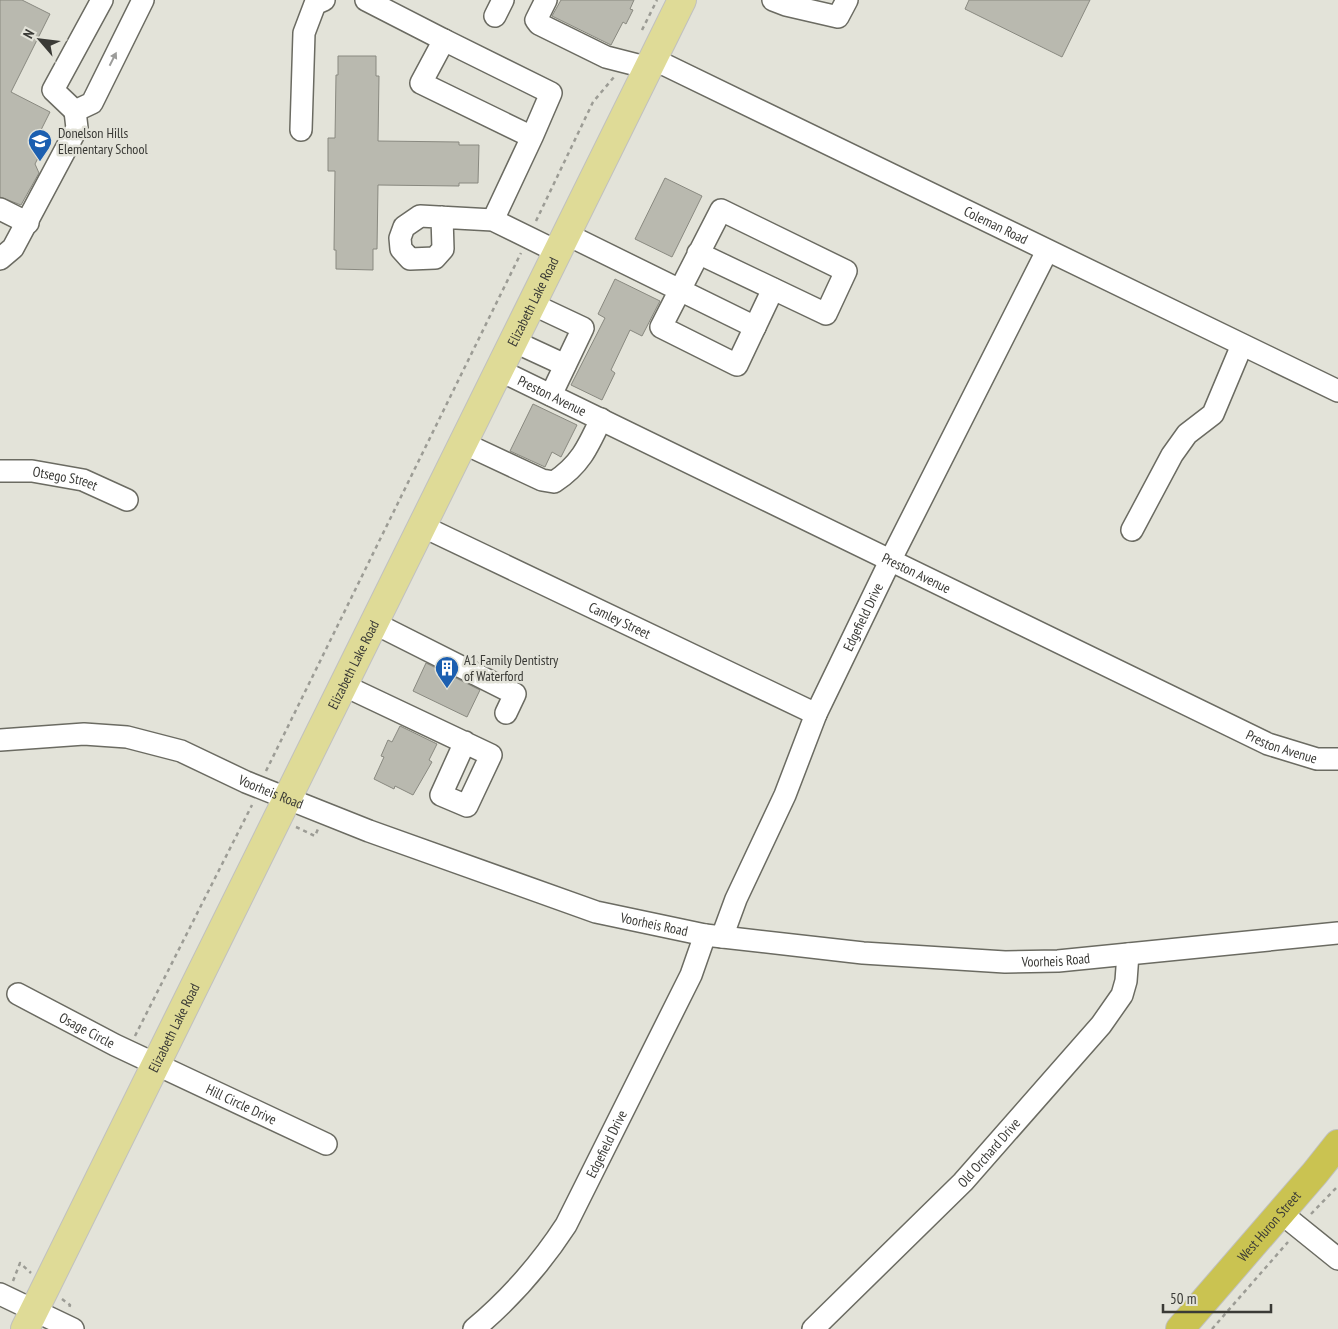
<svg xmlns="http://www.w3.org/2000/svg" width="1338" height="1329" font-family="'PT Sans Narrow',sans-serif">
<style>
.building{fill:#b9b9af;stroke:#898980}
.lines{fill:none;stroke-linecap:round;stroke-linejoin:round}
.minor-casing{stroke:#6b6b62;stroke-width:24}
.major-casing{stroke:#c0c0bf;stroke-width:30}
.highway-casing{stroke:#c0c0bf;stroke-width:30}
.path{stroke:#9c9c95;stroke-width:2.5;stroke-dasharray:4 4;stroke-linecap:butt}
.minor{stroke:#fff;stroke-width:21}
.major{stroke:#dfdb97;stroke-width:28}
.highway{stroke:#cac351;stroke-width:28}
.oneway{fill:#9c9c9a}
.labels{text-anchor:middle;stroke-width:5;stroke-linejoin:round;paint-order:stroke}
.poi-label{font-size:14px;fill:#3a3a36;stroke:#e3e3d9;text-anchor:start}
.street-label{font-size:14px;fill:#3a3a36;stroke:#e3e3d9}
</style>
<rect width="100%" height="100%" fill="#e3e3d9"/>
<path class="building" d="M0 0H22L50 14 11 92 50 112 40 132 49 136 35 164 39 173 21 205 0 197Z
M561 0H634L630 9 633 10 626 24 623 22 611 45 552 16Z
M969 0H1090L1062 57 965 9Z
M338 56H376V76H379L378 141 459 142V145H479L478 183H459V186L378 185 377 249H373V270L336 269V250H334L335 171H328V138H335L336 75H338Z
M665 178 702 196 672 257 635 239Z
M615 279 660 301 642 336 630 330 611 370 615 373 602 400 571 385 605 318 598 314Z
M533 404 577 425 561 457 552 452 545 467 510 451Z
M426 663 480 690 467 717 413 691Z
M400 726 437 744 429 760 432 762 413 795 395 786 394 789 374 779 384 757 381 756 388 740 392 742Z"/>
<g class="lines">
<g class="minor-casing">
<g id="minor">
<path d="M102 0 53 90 75 111 92 103 143 0"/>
<path d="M366 0 444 40"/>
<path d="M546 0 536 20 539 24 606 57 649 68"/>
<path d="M773 0 786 5 838 17 847 0"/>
<path d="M495 16 503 0"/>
<path id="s1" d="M653 59 1338 391"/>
<path d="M301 130 304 33 315 4 324 0"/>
<path d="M0 209 28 223"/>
<path d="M442 217 443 249 435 258 410 259 401 249 400 238 404 227 420 216 493 220 558 252"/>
<path d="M493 220 532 137 421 83 444 40 551 93 532 137"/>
<path d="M566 234 755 327 737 365 661 327 721 210 846 271 826 314 698 253"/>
<path d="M0 259 13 248 77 128 75 111"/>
<path d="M532 304 583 328 551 395"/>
<path d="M755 327 773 289"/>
<path d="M513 341 565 365"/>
<path id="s2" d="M499 370 1268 744 1317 759H1338"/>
<path d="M463 443 542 480 554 482C580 465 588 447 601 419"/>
<path id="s3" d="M0 471H32L83 480 127 500"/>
<path id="s4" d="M422 526 816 714"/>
<path d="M1132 530 1172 455 1187 434 1213 414 1242 345"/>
<path d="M374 623 515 694 506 713"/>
<path d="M343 685 491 755 467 806 441 795 465 742"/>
<path id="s5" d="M0 740 84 734 127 737 181 751 246 782 369 831 596 912 705 935 863 953 1005 962 1058 961 1338 933"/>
<path id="s6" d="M722 937 736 899 785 795 816 714 891 559 1047 251"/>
<path id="s7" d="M18 994 115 1045 326 1144"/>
<path d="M1281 1213 1338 1259"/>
<path d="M0 1294 73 1329"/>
<path id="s8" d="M474 1329C511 1298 540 1265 566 1225L691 975 705 935"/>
<path id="s9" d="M813 1329 963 1182 1101 1025 1122 995 1126 981 1128 954"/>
</g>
</g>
<g class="major-casing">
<g id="major">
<path id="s10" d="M25 1329 682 0"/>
</g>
</g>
<g class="highway-casing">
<g id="highway">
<path id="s11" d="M1180 1329 1315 1173 1338 1144"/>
</g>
</g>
<path class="path" d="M642 30 657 0
M536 221 593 102 614 77
M266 771 521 253
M296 827 315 836 318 829
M135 1036 252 805
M1311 1214 1338 1186
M13 1281 20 1263 31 1273
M62 1299 70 1305 69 1308
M1212 1329 1288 1242"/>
<use href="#minor" class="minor"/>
<use href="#major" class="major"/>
<use href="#highway" class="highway"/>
</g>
<defs><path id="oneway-solid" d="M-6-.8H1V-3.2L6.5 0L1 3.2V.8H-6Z" transform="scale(1.25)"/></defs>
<use class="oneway" href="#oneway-solid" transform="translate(113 59) rotate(-63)"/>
<defs>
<g id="school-pin" transform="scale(1.25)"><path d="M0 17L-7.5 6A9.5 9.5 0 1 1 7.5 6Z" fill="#1c5fb0" stroke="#e3e3d9"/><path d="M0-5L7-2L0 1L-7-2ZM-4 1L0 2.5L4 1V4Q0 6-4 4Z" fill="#fff"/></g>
<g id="building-pin" transform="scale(1.25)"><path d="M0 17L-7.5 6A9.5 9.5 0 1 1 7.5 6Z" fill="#1c5fb0" stroke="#e3e3d9"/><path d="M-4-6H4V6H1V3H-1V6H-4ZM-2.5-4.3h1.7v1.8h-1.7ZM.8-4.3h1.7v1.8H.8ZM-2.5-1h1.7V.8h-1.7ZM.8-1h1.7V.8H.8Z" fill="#fff"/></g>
</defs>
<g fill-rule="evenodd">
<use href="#school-pin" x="40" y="141"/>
<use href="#building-pin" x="447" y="668"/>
</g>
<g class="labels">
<g class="poi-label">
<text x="58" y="138">Donelson Hills<tspan x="58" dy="16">Elementary School</tspan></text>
<text x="464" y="665">A1 Family Dentistry<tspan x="464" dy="16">of Waterford</tspan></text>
</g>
<g class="street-label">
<text dy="5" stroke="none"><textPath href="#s1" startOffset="381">Coleman Road</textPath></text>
<text dy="5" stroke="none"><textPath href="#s10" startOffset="1146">Elizabeth Lake Road</textPath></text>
<text dy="5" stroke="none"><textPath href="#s2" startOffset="59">Preston Avenue</textPath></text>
<text dy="5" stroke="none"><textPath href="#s3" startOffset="66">Otsego Street</textPath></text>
<text dy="5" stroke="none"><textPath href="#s2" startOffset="464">Preston Avenue</textPath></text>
<text dy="5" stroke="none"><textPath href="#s6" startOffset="350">Edgefield Drive</textPath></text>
<text dy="5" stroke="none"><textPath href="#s4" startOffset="219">Camley Street</textPath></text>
<text dy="5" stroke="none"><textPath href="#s10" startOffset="741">Elizabeth Lake Road</textPath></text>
<text dy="5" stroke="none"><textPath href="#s2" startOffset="869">Preston Avenue</textPath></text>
<text dy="5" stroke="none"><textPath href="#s5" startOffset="282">Voorheis Road</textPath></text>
<text dy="5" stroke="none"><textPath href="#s5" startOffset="688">Voorheis Road</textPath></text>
<text dy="5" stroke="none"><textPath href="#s5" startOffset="1092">Voorheis Road</textPath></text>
<text dy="5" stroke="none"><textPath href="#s10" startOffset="336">Elizabeth Lake Road</textPath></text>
<text dy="5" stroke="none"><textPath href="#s7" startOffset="78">Osage Circle</textPath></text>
<text dy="5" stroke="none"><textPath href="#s7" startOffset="249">Hill Circle Drive</textPath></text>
<text dy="5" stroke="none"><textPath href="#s8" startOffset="230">Edgefield Drive</textPath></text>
<text dy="5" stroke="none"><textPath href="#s9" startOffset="249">Old Orchard Drive</textPath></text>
<text dy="5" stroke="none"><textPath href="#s11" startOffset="136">West Huron Street</textPath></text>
</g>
</g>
<g transform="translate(40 40) rotate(298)" stroke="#e3e3d9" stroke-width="4" paint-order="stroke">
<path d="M0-4L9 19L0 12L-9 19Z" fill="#3a3a36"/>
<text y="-8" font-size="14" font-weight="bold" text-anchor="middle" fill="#3a3a36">N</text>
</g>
<path d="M1163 1304v8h108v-8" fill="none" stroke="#3a3a36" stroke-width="2.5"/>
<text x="1170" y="1304" font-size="15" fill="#3a3a36" stroke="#e3e3d9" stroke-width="4" paint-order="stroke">50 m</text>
</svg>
